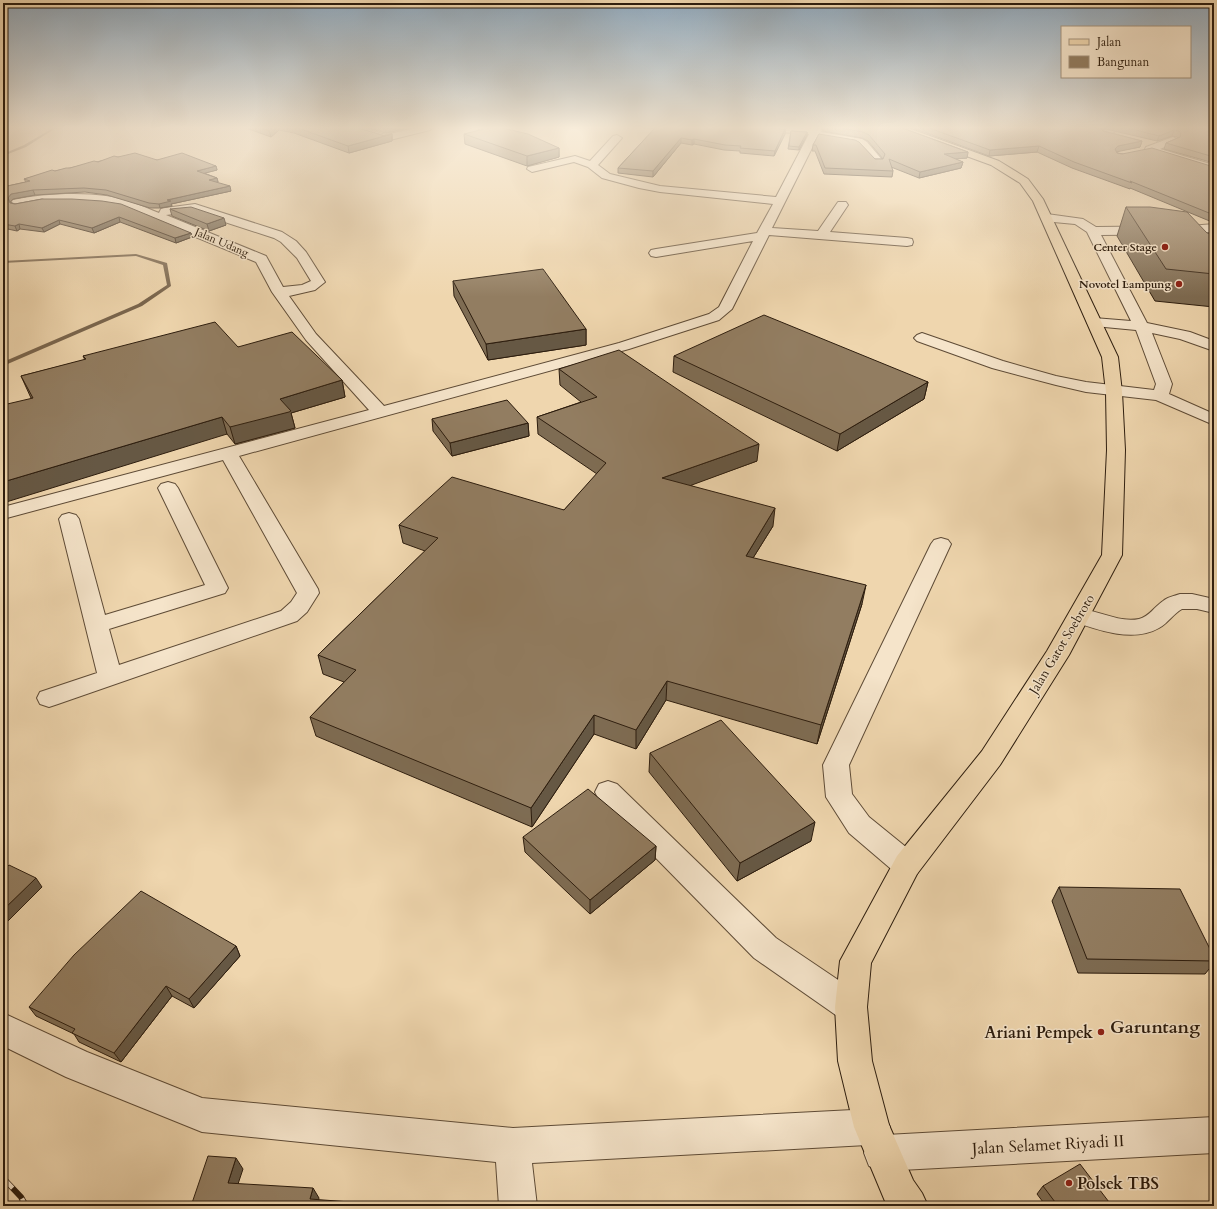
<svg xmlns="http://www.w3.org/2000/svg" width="1217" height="1209" font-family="Cardo,serif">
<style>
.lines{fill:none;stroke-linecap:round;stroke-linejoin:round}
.stream{fill:#7a664e;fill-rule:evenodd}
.minor-casing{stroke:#5e4b36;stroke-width:2}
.major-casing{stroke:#2d1d0e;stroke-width:2}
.minor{fill:#f5e4ca;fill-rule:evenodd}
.major{fill:#efd6ae;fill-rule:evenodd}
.rail-casing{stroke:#2d1d0e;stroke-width:6}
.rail{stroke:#f5e4ca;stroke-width:4.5;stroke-dasharray:14;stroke-linecap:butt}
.wall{fill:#7e6c53;stroke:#2d1d0e}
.shaded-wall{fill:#665844;stroke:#2d1d0e}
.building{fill:#927d61;stroke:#2d1d0e}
.poi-dot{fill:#8f2418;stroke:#f5e4ca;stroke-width:1.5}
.labels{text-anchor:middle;stroke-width:3;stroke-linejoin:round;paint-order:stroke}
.far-street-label{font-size:11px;fill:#2d1d0e;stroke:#f5e4ca}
.far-poi-label{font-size:11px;font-weight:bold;fill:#2d1d0e;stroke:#f5e4ca;text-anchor:end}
.street-label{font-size:13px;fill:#2d1d0e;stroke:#f5e4ca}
.near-poi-label{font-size:16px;font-weight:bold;fill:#2d1d0e;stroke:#f5e4ca;text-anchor:end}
.near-street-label{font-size:16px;fill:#2d1d0e;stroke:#f5e4ca}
.near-quarter-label{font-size:18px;font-weight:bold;fill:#2d1d0e;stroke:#f5e4ca}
</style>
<rect width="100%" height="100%" fill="#efd6ae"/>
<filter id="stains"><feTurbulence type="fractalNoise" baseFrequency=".005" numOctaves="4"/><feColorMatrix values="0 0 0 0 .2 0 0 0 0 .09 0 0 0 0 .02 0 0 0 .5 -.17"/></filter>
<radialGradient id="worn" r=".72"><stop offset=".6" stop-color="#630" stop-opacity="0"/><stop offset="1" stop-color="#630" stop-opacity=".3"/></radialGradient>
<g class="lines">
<path class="stream" d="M53 128H56L26 147 3 156V154L24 145Z
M136 254 167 263 171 286 142 306 3 366V362L138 304 167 285 163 265 136 256 3 263V261Z"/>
<g class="minor-casing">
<path id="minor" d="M346 128H362L386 135 414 128H432L430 130 386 141 348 130Z
M478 128H496L519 134 520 136 515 139 480 130Z
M756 128H822L821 132 862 139 867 142 883 161 882 163H874L859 146 855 144 817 138 772 228 818 231 838 202H846L848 205 830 232 907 238 912 239 913 242 912 245 907 246 769 235 732 309 719 320 629 349 239 456 318 589 319 593 307 612 297 621 58 704 49 707 40 704 37 698 40 692 97 673 59 519 62 515 69 513 76 515 79 519 105 615 205 585 158 488 161 484 168 482 175 484 178 488 228 588 225 593 109 629 119 665 281 611 291 602 297 593 223 460 3 519V507L369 410 306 340 272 292 256 262 123 207C97 201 70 201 43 202 33 203 23 208 13 206L11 203 13 200C38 194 80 192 106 196 125 199 142 206 159 213L161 209 165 208 195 204 282 232 296 241 306 252 325 282 315 290 289 296 316 334 384 406 619 343 709 314 719 307 753 241 656 257 651 256 649 253 651 250 656 249 757 233 773 204 660 192 639 188 602 178 588 167 574 162 532 172 527 169 528 167 575 156 590 161 613 136 617 135 622 138 598 165 610 174 660 186 776 197 809 134 761 131ZM188 212H194L274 238 281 242 297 258 311 281 302 285 283 287 266 256 166 215Z
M1107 128H1119L1110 135H1102L1101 133Z
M1173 137 1178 140 1177 142 1160 149 1214 165V172L1146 151 1145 149 1146 147Z
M1047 214 1083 219 1096 227 1190 226 1214 224V232L1190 234 1101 235 1147 323 1190 332 1214 341V351L1180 339 1152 333 1172 384 1169 394 1214 414V425L1156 400 1086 392 1056 385 992 368 917 341 914 338 917 335 922 333 1003 361 1056 376 1086 382 1154 390 1156 384 1136 330 1094 326 1089 325 1087 322 1089 319 1094 318 1131 321 1087 232 1075 224 1043 221 1041 218 1043 215Z
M941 538 948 540 951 544 849 765 852 794 869 817 917 856 921 865 917 874 907 877 897 874 849 833 826 797 823 765 931 544 934 540Z
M1180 594H1192L1214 599V613L1197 609H1182C1173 614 1168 623 1159 628 1133 643 1098 630 1072 621L1069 616 1072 611C1092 605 1116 624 1139 619 1149 617 1155 606 1163 601 1168 597 1174 596 1180 594Z
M608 781 617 784 776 938 862 996 867 1007 862 1018 851 1022 840 1018 754 958 599 800 595 792 599 784Z
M3 1013 87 1052 202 1098 513 1128 872 1109 884 1115 890 1127 886 1135 1214 1117V1153L882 1171 869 1166 864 1153 867 1145 532 1163 537 1206H499L496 1162 202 1132 66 1077 3 1046Z"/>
</g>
<g class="major-casing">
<path id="major" d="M893 128H908L999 161 1028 179 1043 199 1118 357 1122 392 1125 450 1122 555 1069 655 1000 765 917 874 871 963 867 1007 872 1061 889 1125 913 1180 922 1193 928 1206H887L854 1127 838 1061 835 1007 840 961 897 856 982 751 1047 651 1102 555 1107 450 1106 392 1102 357 1033 201 1020 183 991 165 895 130Z"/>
</g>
<use href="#minor" class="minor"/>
<use href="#major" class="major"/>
<g class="rail-casing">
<path id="rail" d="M3 1178 21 1197 26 1206"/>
</g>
<use href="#rail" class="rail"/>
</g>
<path class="wall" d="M246 128H358L385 136 392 134V141L349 153 294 133 279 130 271 137Z
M368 128H407L386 133Z
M655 128 785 129V134L774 156 740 153V151L724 150 694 144 692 145 681 143 653 177 618 173V168Z
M822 128H902L968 152 967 158 954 159 963 162 961 168 919 178 891 167 893 171 892 177 824 174 815 151H812L813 145 819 134 875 159H883L868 141 862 138 823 131Z
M913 128H1214V163L1164 149 1166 143 1178 138 1177 137 1172 136 1157 141 1106 129 1102 130 1103 131 1142 141 1140 147 1117 151V153L1214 167V222H1212L1130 188V189L1072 168 1037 152 989 156Z
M791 131 807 132V135L799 150 788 149Z
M464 134 559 148V157L527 166 465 144Z
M118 157 157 160 216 166 217 170 204 173 217 178 218 182H216L231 191 171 204 172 206 160 208H150L107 195 85 192 35 195 13 199 10 202 15 204 42 199 191 233 192 237 176 243 120 222 94 233 60 224 44 232 20 229 17 231 3 228V187L26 182 24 179 55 171 70 168Z
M1126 207 1207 233 1214 234V307L1155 301 1117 236Z
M170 209 226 225 209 231 172 216Z
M453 281 586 329V345L488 360 454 296Z
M238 347 342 380 345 397 291 413 295 428 235 444 227 434 31 398 21 376 85 360 83 356Z
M674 356 928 382 924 399 837 451 673 372Z
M559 369 757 461 690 485 773 526 753 558 862 604 817 744 666 700 636 749 594 734 532 827 316 736 310 717 344 682 323 674 318 655 425 551 403 543 399 525 564 510 597 474 538 434 537 417 581 402 560 385Z
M432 419 528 423 529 436 452 456 433 431Z
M650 753 811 841 737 881 649 772Z
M523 837 656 846 655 860 590 914 525 852Z
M1059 887 1214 957V963L1205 974 1078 973 1052 901Z
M236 946 240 956 194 1008 172 996 121 1062 79 1042 74 1034 36 1016 29 1007Z
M1043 1186 1112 1206H1046L1037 1194Z"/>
<path class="shaded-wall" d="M272 128H278L279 130 271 137 269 131Z
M385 128H407L386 133Z
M785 129V134L774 156 775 151Z
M1174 130 1172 136 1157 141 1159 136Z
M807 132V135L799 150V147Z
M392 134V141L349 153 348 146Z
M681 138V143L653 177V171Z
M694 139V144L692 145V140Z
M1142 141 1140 147 1116 152 1115 149 1118 146Z
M1039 146 1037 152 989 156 990 150Z
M559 148V157L527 166V156Z
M968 152 967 158 943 160 944 154Z
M963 162 961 168 919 178 920 172Z
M216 166 217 170 198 175 197 171Z
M217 178 218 182 210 184 209 180Z
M230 186 231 191 171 204 172 206 160 208 159 204 167 200Z
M33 190 35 195 13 199 10 202 8 198 11 194Z
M119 217 120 222 94 233 92 228Z
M224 218 226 225 209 231 207 224Z
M59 220 60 224 44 232 42 228Z
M19 224 20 229 17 231 15 226Z
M191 233 192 237 176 243 175 238Z
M586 329V345L488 360 486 344Z
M342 380 345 397 291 413 295 428 235 444 230 427 280 399Z
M928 382 924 399 837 451 840 434Z
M222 417 227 434 3 503V482Z
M528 423 529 436 452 456 450 443Z
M759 444 757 461 662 496V478Z
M775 508 773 526 743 574 746 556Z
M866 585 862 604 817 744 821 725Z
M667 681 666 700 636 749V730Z
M594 715V734L532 827 531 808Z
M815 822 811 841 737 881 740 863Z
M656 846 655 860 590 914V900Z
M36 878 42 887 3 926V910Z
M236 946 240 956 194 1008 189 999Z
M166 986 172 996 121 1062 114 1053Z
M236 1158 243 1169 235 1193 228 1183Z
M313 1188 319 1198 317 1206 310 1199Z"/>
<path class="building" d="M262 128H272L269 131Z
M298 128H358L385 136 392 134 348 146Z
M488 128H503L528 134 559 148 527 156 464 134Z
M655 128H768L785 129 775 151 740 148 741 146 725 145 694 139 692 140 681 138 653 171 618 168Z
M841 128H902L968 152 944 154 963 162 920 172 889 159 893 171 825 168 816 145H813L819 134 855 140 859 142 875 159H883L885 154 869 135 863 132Z
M929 128H1101L1103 131 1142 141 1118 146 1115 149 1117 153 1122 154 1152 148 1214 167V215L1130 181 1132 183 1074 162 1039 146 990 150Z
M1128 128H1214V157L1166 143 1180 137 1181 134 1179 131 1174 130 1159 136Z
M791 131 807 132 799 147 789 146Z
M135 153 157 160 182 153 216 166 197 171 217 178 209 180 230 186 167 200 171 201 159 204 149 203 106 190 84 188 33 190 11 194 8 198 10 203 15 204 42 199H72L102 201 121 204 191 233 175 238 119 217 92 228 59 220 42 228 19 224 15 226 3 224V187L30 181 24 179 52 170 55 171 66 168H70L94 161 98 162 114 156 118 157Z
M191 207 224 218 207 224 170 209Z
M1126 207H1150L1187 212 1207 233 1214 234V274L1166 269Z
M543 269 586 329 486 344 453 281Z
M764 315 928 382 840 434 674 356Z
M215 322 238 347 292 332 342 380 280 399 291 411 289 412 230 427 222 417 3 482V405L33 398 21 376 86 359 83 356Z
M619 350 759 444 662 478 775 508 746 556 866 585 821 725 667 681 636 730 594 715 531 808 310 717 356 670 318 655 438 538 399 525 452 477 564 510 606 463 537 417 597 397 559 369Z
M507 400 528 423 450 443 432 419Z
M721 720 815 822 740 863 650 753Z
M588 789 656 846 590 900 523 837Z
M9 865 36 878 3 910V871Z
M1059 887 1180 889 1214 957V961L1087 959Z
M141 891 236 946 189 999 166 986 114 1053 72 1033 75 1029 29 1007 74 955Z
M208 1156 236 1158 228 1183 313 1188 310 1199 404 1206H191Z
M1080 1164 1112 1206H1058L1043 1186Z"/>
<linearGradient id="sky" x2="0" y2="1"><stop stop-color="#90a8bb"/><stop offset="0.43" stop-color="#f8eddb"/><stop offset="1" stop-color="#f8eddb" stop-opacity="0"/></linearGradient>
<rect width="1217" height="297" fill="url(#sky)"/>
<g class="poi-dot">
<circle cx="1165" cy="247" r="4"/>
<circle cx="1179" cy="284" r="4"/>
<circle cx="1101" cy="1032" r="4"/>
<circle cx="1069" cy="1183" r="4"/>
</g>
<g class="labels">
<g class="far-street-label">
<text transform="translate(222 242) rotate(23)" y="4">Jalan Udang</text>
</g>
<g class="far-poi-label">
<text x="1157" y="251">Center Stage</text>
<text x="1171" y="288">Novotel Lampung</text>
</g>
<g class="street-label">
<text transform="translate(1061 644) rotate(-59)" y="5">Jalan Gatot Soebroto</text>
</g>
<g class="near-poi-label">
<text x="1093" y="1038">Ariani Pempek</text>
<text x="1077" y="1189" text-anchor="start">Polsek TBS</text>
</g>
<g class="near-street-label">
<text transform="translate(1048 1144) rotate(-3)" y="6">Jalan Selamet Riyadi II</text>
</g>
<g class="near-quarter-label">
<text x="1155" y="1033">Garuntang</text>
</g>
</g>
<rect width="1217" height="1209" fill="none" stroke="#efd6ae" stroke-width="16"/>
<rect x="4" y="4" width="1209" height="1201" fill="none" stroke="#2d1d0e" stroke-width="2"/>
<rect x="8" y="8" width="1201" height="1193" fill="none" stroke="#2d1d0e"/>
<rect x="1061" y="26" width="130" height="52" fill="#f5e4ca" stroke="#a5947f"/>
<rect x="1069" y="39" width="20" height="6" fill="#efd6ae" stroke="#a5947f"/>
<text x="1097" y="46" font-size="12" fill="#2d1d0e">Jalan</text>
<rect x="1069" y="56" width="20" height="12" fill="#927d61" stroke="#a5947f"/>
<text x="1097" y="66" font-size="12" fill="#2d1d0e">Bangunan</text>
<rect width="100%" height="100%" filter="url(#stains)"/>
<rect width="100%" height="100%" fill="url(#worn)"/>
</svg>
